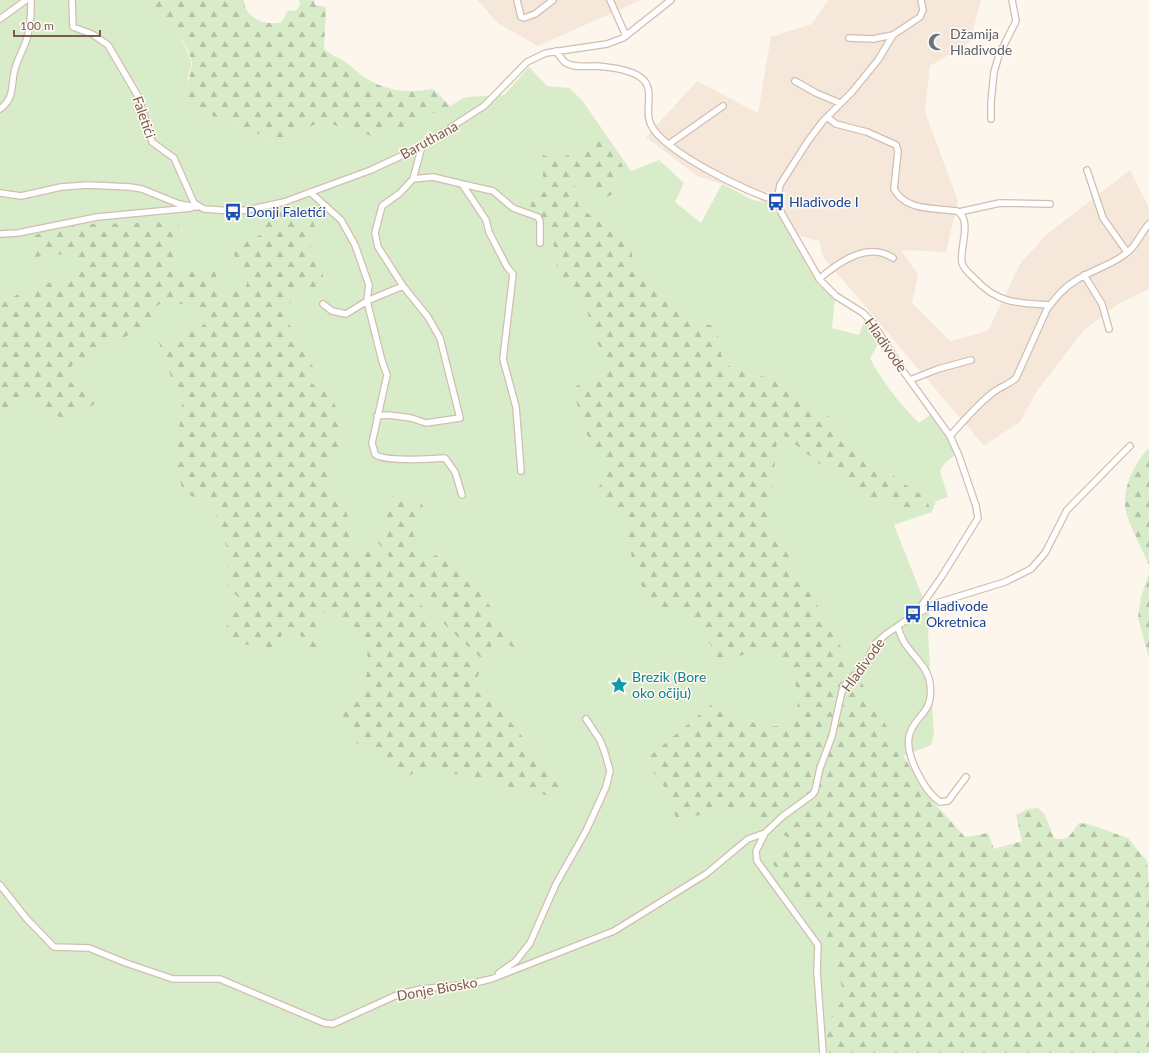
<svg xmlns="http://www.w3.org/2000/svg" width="1149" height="1053" font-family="Lato,sans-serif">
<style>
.residential{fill:#f5e8da}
.green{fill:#d8ecc9}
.forest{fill:url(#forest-firs)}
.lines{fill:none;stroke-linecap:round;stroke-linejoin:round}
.minor-casing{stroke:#d1beb0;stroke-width:8}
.minor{stroke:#fff;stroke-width:5.5}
.labels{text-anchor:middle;stroke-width:3;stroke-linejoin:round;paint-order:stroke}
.worship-label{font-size:14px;fill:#5b616d;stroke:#fffaf3;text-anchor:start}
.street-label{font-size:14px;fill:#7a5c4d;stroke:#fffaf3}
.transit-label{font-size:14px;fill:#164399;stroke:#fffaf3;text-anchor:start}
.culture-label{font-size:14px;fill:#0d838f;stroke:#fffaf3;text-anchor:start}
</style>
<defs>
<pattern id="forest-firs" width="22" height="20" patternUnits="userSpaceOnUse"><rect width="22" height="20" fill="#d8ecc9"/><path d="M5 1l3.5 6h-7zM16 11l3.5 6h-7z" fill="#b4c2a5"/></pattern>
</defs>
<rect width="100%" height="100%" fill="#fdf6ec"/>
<path class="residential" d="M477 0H641L538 46 499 24Z
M828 0H981L970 42 930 66 925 112 958 201 946 252 901 250 918 275 912 303 950 341 988 331 1020 264 1045 236 1130 170 1149 208V289L1118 304 1083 331 1037 391 1020 422 984 446 823 257 819 241 793 234 755 195 697 176 646 137 697 81 758 113 771 37 812 24Z"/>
<path class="green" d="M0 0H145C166 13 185 38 191 63 192 68 188 73 188 78 188 87 191 97 193 106L210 115 274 140 286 141 313 125 327 122 343 128 450 106 466 97 504 95 529 67 547 86 569 88 582 100 631 171 659 160 684 183 675 202 701 223 722 184 753 200 770 204 780 217 817 283 835 299 832 328 859 335 865 319 871 326 880 341 870 358C883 383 900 404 919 423L930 415 948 439 955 455 944 464 940 471 948 497 936 501 932 512 894 525 930 616 928 633 934 735 931 745 882 764 890 1053H0Z"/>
<path class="forest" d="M145 0H244C244 18 267 27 282 22L287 11 297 10 300 4 299 0H314L315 5 326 7 324 49C331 55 338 57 345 62 352 66 358 73 364 77 387 92 407 93 433 89L450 106 400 128 372 136 327 123 313 125 286 141 274 140 210 115 193 106 185 98C186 92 192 68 192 64 190 43 162 11 145 0Z
M601 135 623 166 619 171 613 194 607 197 583 181 574 182 579 207 632 245V267L668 303 691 319 712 326 717 331 723 363 733 368 783 382 828 416 865 454 914 491 925 495 930 509 902 507 878 498 861 496 778 431 769 522 910 767 936 805 965 837 988 833 994 849 1022 841 1016 815 1028 809 1038 808 1045 815 1054 838C1069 842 1070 834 1079 823L1088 824 1128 838 1147 861 1149 888V1053H826L825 1027 845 996 823 924 773 864 787 837 741 806 677 820 662 782 644 761 711 705 764 727 779 726 795 718C805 684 789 667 762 650L719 661C702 628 694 610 654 606L643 589 634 567 625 524 619 510 595 493 608 472 584 429 574 392 576 386 598 380 604 375 605 361 602 350 594 339 585 301 560 278 555 258 553 240 544 227 530 220 531 201 538 200 545 190 541 159 543 155 555 159 563 158Z
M279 208 304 221H313L316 231 308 240 317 259 323 265V281L315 287 304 290 288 305 287 321 299 339 313 367C307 385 313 386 329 394 335 404 342 418 343 431 343 447 324 468 330 484 332 490 339 496 342 502 350 516 350 531 351 546L368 550 373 547 445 634 481 666 474 690 497 705 563 787 559 798 434 769H423L406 777 378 750 367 752 356 742 342 714C360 693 371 680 367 651 366 642 363 633 355 627 344 617 330 614 316 610L312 612 321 641 316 649H310L297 630 287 627 273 649 224 641C225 635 226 627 228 622 235 611 241 612 238 597 236 594 231 592 229 589 223 582 228 569 228 561 229 546 223 536 214 525L219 507 216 504 186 494 182 487 175 466V453L182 411V393L176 382 171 376 159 343C166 340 174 335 182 333 195 330 208 328 208 312L198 306 163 302 155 307 151 321 140 329 72 365 68 376 71 383 102 399 66 422 28 394 0 414V303L19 294 73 274 78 267 76 253 33 257 30 236 82 224 179 222 175 271 215 272 218 284C226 289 235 293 245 289 256 266 225 261 236 244L252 240 263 233 264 212Z
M1149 448V565C1143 550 1125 519 1125 504 1124 485 1136 460 1149 448Z
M396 491C404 503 406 504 420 501L428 516 413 527V534L428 560 439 553 453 567 473 582 504 626 530 648 524 653 495 638 484 661 447 627 378 543C383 531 388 499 396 491Z
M1149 573V658L1138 617 1141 597Z"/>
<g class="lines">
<g class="minor-casing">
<path id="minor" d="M72 0 73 27 92 34 108 45 139 98 152 142 174 158 194 203 204 209 234 211 247 210 284 202 371 170 401 156 422 146 484 106 527 62 546 53 607 44 623 38 671 0
M517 0 521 17 524 18 535 14 553 0
M610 0 626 36
M921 0 923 10 920 17 893 35 878 60 852 92 823 121 808 141 780 185 777 201 782 214 820 280 836 296 863 313 873 323 901 368 950 436C964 421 978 403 995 391 1002 386 1010 384 1016 378L1047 309C1055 299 1063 288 1075 281 1093 269 1116 264 1131 249 1138 242 1142 231 1149 224
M0 19 26 0
M849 38 873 39 893 35
M556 51C559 55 562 60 566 63 575 68 586 66 596 66 609 67 629 69 640 77 657 88 643 110 651 125 664 152 747 192 777 201
M795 81 816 93 840 103
M0 109C14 99 11 88 14 73 16 61 24 49 27 38 31 25 31 13 31 0
M827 117 836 124 867 132 896 145 898 151 894 189C905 211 935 208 957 211 973 220 959 248 962 263 964 270 970 274 975 279 998 304 1018 303 1050 305
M991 119V102L994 72 999 55 1016 21 1012 0
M669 144 723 106
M1087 170 1103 218 1127 252
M413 179 433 177 462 184 486 220 489 232 507 267 513 274 503 359 516 407 521 471
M462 184 493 191 513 208 538 217 540 221V243
M310 192 341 220 355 245 369 285 367 301 382 361 387 375 372 443 375 454C382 462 433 459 445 458L455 472 462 495
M0 193 21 196 61 187 88 185 130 187 142 189 179 204 197 207
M959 212 1000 203 1050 204
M0 234 18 233 97 217 191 208
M1084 275 1102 304 1109 329
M819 279C839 262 868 241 893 258
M323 304 332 311 346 314 367 301 403 286
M910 380 938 369 971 360
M377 416 388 415 411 418 426 423 460 418 440 338 428 317 403 286 378 247 375 233 382 206 400 193 413 179 422 146
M915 615 942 576 978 518 976 506 959 456 950 436
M898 626C902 651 928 662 930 684 934 713 917 713 910 733 903 752 924 791 940 802L948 801 966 777
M765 833 756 851 757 861 818 945 817 971 823 1053
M0 885 26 918 54 947 89 948 126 963 173 979H220L324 1023 333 1024 397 995 421 989 470 984 491 979 614 931 706 874 748 839 765 833 783 816 812 795 815 791 820 768 832 736 842 691 848 681 863 669 876 643 885 635 908 619 937 603 1005 582 1031 569 1045 553 1067 510 1130 446
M499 973 516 961 530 943 556 884 586 831 606 787 610 771 605 753 600 740 586 719"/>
</g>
<use href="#minor" class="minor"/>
</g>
<defs>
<g id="mosque-bare" transform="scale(1.38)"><path d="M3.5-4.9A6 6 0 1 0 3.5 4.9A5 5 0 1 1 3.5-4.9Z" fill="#6b7280" stroke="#fffaf3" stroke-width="2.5" paint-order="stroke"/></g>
<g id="bus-bare" transform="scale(1.38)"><path d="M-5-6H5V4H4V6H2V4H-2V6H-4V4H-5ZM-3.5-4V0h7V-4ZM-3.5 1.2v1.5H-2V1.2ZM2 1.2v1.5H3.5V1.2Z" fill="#1a4fb4" stroke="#fffaf3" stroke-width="2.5" paint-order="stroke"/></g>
<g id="sight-bare" transform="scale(1.38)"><path d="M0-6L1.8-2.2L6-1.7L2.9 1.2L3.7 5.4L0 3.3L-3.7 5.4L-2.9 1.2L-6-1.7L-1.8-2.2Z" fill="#0f9aa8" stroke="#fffaf3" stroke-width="2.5" paint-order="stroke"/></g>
</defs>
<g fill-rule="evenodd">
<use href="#mosque-bare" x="937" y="42"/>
<use href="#bus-bare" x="776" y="202"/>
<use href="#bus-bare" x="233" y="212"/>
<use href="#bus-bare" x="913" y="614"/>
<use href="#sight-bare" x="619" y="685"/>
</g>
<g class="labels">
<g class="worship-label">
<text x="950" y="39">Džamija<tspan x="950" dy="16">Hladivode</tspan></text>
</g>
<g class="street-label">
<text transform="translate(144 117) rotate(71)" y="5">Faletići</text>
<text transform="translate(429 140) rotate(-29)" y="5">Baruthana</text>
<text transform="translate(886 345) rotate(55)" y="5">Hladivode</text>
<text transform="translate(863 665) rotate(-54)" y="5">Hladivode</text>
<text transform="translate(437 989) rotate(-10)" y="5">Donje Biosko</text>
</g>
<g class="transit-label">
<text x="789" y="207">Hladivode I</text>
<text x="246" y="217">Donji Faletići</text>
<text x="926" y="611">Hladivode<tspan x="926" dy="16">Okretnica</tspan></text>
</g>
<g class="culture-label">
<text x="632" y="682">Brezik (Bore<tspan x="632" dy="16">oko očiju)</tspan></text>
</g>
</g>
<path d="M14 30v6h86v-6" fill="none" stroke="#7a5c4d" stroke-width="2"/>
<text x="20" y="30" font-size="12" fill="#7a5c4d" stroke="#fffaf3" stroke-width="3" paint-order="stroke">100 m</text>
</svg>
